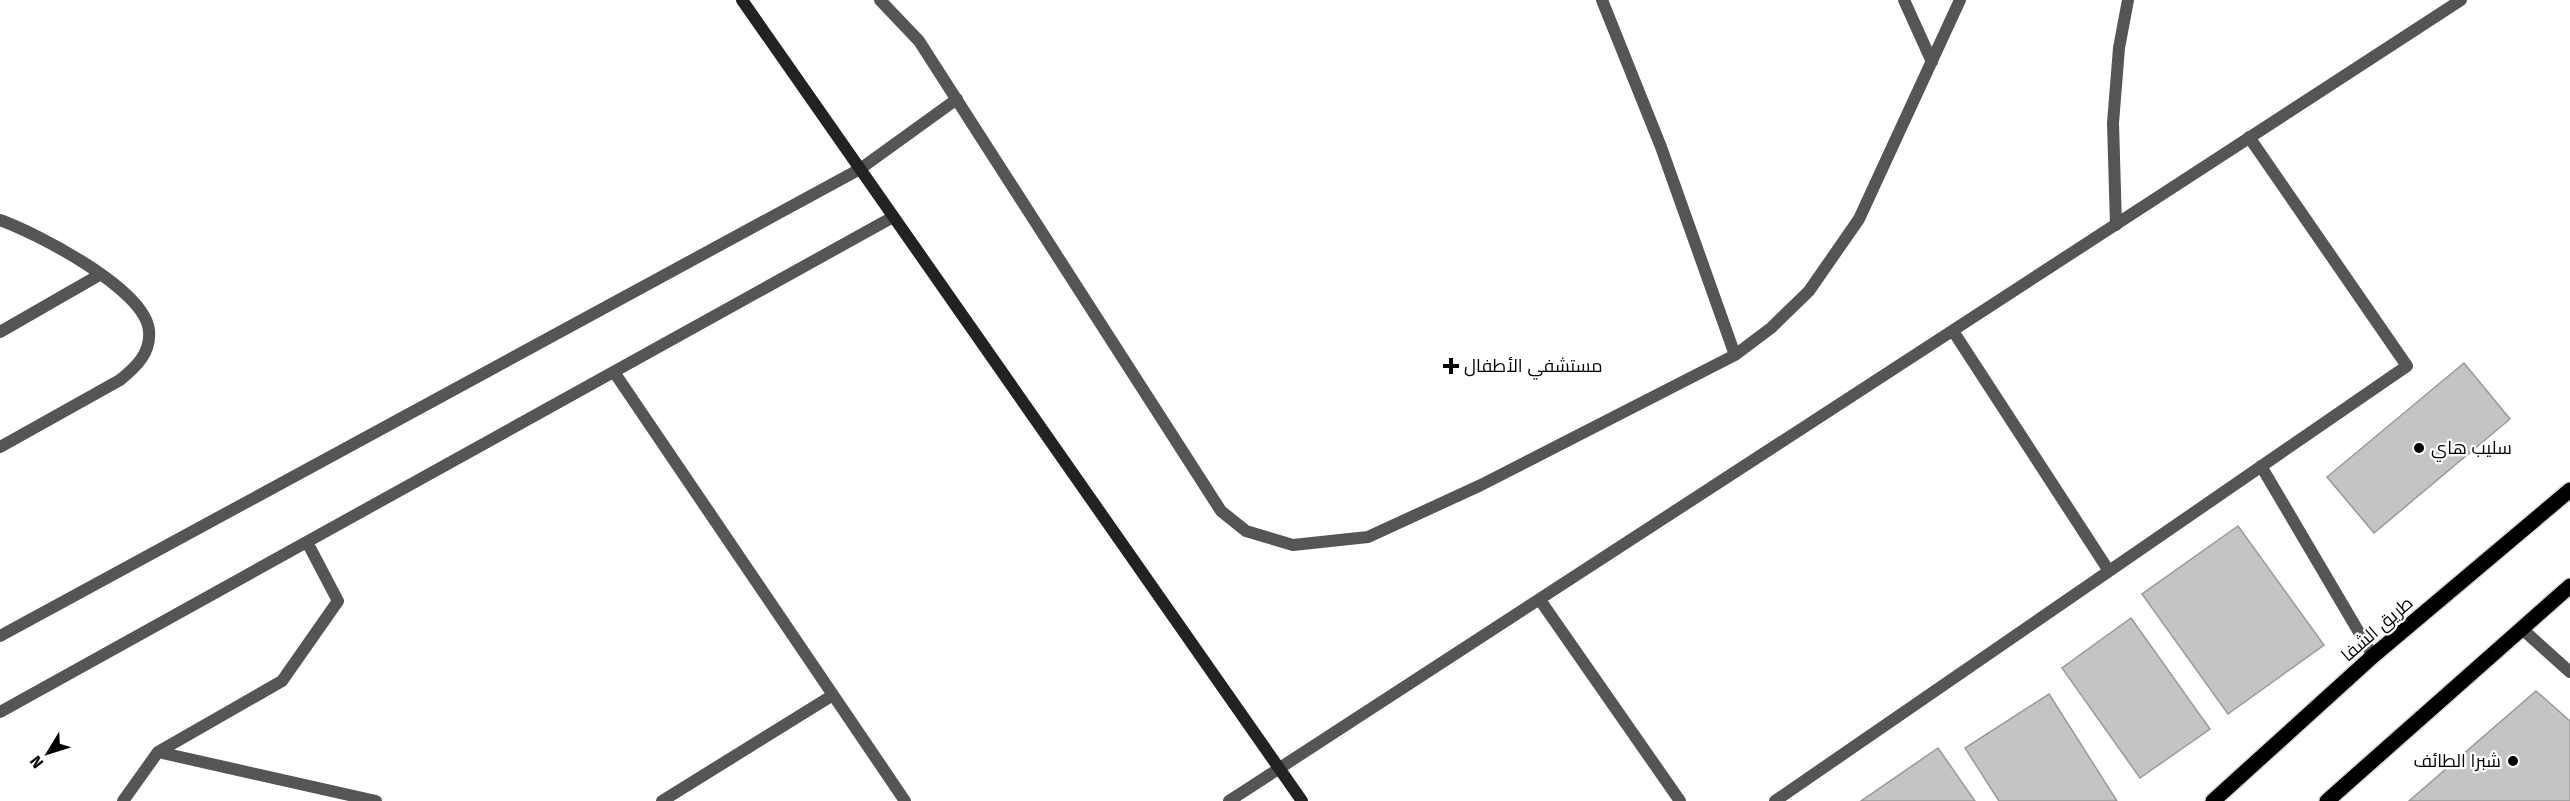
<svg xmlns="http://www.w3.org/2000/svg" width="2570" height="801" font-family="'Fira Sans',Cairo,sans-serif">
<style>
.building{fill:#c4c4c4;stroke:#999;stroke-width:1.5}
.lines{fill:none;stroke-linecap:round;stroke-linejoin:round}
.primary-casing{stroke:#dbdbdb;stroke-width:18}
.lane{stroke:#555;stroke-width:12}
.street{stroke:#555;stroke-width:12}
.secondary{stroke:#222;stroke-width:12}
.primary{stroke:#000;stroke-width:15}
.poi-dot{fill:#000;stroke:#fff;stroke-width:2}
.labels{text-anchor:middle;stroke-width:4.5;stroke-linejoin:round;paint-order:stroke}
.poi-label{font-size:18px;fill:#000;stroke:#fff;text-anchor:start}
.street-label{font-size:18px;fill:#000;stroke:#fff}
</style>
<rect width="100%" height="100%" fill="#fff"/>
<path class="building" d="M2464 363 2510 419 2374 533 2327 477Z
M2238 526 2324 645 2228 714 2142 594Z
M2131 618 2210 729 2140 778 2062 668Z
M2536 691 2570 721V801H2409Z
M2049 694 2117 801H1999L1965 748Z
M1938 748 1975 801H1861Z"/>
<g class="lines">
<g class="primary-casing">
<path id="primary" d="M2213 801 2373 656 2570 490
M2327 801 2570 586"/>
</g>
<path class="lane" d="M880 0 919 41 1221 511 1246 531 1293 545 1368 537 1481 485 1735 355 1771 328 1809 291 1859 219 1960 0
M1602 0 1661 147 1735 355
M1904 0 1932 62
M860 169 957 99
M0 220C36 233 146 289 149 331 151 353 136 367 120 380L0 447
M2116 225 2113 123 2119 48 2128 0
M0 332 101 274"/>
<path class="street" d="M1953 331 2109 571
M614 372 905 801
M2261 466 2373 656
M1540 600 1680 801
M2521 628 2570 672
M0 636 860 169
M0 712 893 217
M158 752 282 681 338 601 307 542
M123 801 158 752 376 801
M662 801 833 695
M1229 801 2461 0
M1775 801 2407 366 2249 137"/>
<path class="secondary" d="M742 0 1302 801"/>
<use href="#primary" class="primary"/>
</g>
<g class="poi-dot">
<path d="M1448 357h6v6h6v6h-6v6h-6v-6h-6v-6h6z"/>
<circle cx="2419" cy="448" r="6"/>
<circle cx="2513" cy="761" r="6"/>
</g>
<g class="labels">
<g class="poi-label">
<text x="1464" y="372">مستشفي الأطفال</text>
<text x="2431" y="454">سليب هاي</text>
<text x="2501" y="767" text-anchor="end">شبرا الطائف</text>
</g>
<g class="street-label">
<text transform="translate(2377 629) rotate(-41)" y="6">طريق الشفا</text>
</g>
</g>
<g transform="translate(48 753) rotate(232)" stroke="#ffffff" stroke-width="4.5" paint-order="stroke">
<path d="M0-4.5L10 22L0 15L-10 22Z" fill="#000000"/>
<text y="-9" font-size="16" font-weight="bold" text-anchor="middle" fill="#000000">N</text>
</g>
</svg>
